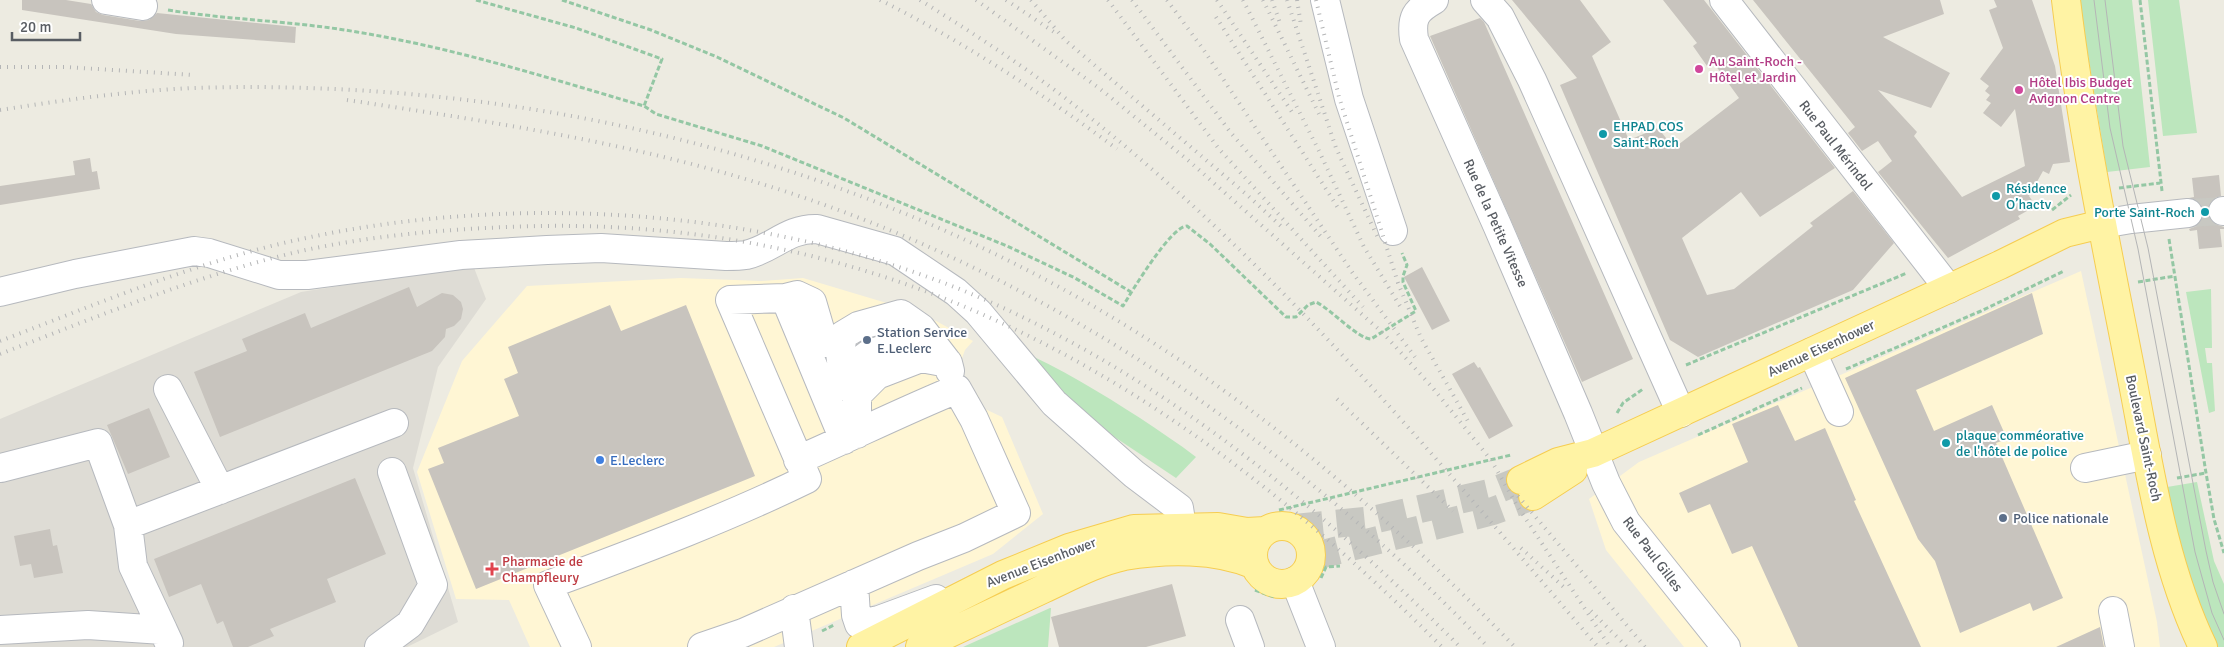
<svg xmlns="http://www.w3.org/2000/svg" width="2224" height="647" font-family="Signika,sans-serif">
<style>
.commercial{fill:#fff6d4}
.industrial{fill:#dedcd5}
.green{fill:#bce6bd}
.building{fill:#c8c4be}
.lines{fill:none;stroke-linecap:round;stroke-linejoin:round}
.minor-tunnel{stroke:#c8c8c2;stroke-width:28;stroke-dasharray:28 14;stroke-linecap:butt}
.major-tunnel{stroke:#c8c8c2;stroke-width:28;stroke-dasharray:28 14;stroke-linecap:butt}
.minor-casing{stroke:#b6b9be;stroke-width:30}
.major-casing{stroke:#f6cd51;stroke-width:30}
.path{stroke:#94c7a4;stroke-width:3;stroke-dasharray:5 2.5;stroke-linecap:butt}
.minor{stroke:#fff;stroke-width:28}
.major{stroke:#fff3a4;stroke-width:28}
.tram{stroke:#b4b5b6;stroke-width:1}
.rail{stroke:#b4b5b6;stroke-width:4;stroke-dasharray:1 6;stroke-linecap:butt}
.hotel-dot{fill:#d1479c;stroke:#fff;stroke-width:2}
.culture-dot{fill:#0f9aa8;stroke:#fff;stroke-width:2}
.service-dot{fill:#5c6f8a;stroke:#fff;stroke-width:2}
.shop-dot{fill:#3f7fe0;stroke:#fff;stroke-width:2}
.health-dot{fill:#e0444e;stroke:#fff;stroke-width:2}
.labels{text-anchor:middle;stroke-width:4;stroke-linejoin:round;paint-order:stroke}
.hotel-label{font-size:14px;fill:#b23c85;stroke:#fff;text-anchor:start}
.culture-label{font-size:14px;fill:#0d838f;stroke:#fff;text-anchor:start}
.street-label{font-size:14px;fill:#595d63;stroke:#fff}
.service-label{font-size:14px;fill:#4e5e75;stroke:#fff;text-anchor:start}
.shop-label{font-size:14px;fill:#366cbe;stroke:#fff;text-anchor:start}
.health-label{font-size:14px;fill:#be3a42;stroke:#fff;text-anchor:start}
</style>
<rect width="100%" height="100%" fill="#edebe1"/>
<path class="commercial" d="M2081 271 2157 622 2160 647H1684L1606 550 1589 499 1639 462Z
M681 278 761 281 803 278 890 304 936 321 973 341 965 350 957 372 978 395 983 408 1002 417 1043 514 993 554 774 647H530L509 600 456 599 417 472 462 361 527 286Z"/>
<path class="industrial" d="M473 265 486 299 438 367 413 468 458 622 407 647H0V419L301 292Z"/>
<path class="green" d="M2079 0H2132L2150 167 2107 172Z
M2148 0H2179L2197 133 2163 136Z
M2211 289 2212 348H2205L2207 363H2212L2215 411 2209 413 2186 292Z
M1017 349C1060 368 1101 393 1140 418 1159 431 1178 443 1196 457L1176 478 1086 418Z
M2197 482 2214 561 2224 584V647H2214L2184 569 2167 487Z
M1051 608 1048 647H963L1050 608Z"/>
<path class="building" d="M22 0H66L91 4 96 12 103 15 140 21 149 20 157 13 296 27 295 43 176 34 22 10Z
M1512 0H1580L1611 42 1592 56 1629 140 1658 128 1674 148 1739 98 1713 62 1707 66 1693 46 1697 43 1663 0H1704L1835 168 1760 217 1741 192 1682 238 1707 295 1734 289 1813 226 1810 223 1853 191 1894 243 1853 290 1698 357 1670 340 1560 85 1577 78Z
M1753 0H1940L1944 14 1883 37 1950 73 1931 108 1878 90 1917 132 1914 136 1962 197 2025 166 2015 109 2001 127 1983 113 1991 103 1986 100 1990 95 1985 91 1989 86 1980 79 2003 48 1989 10 1997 7 1994 0H2032L2055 66 2070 162 2053 164 2049 174 2043 171 2029 196 2036 206 2018 216 2020 219 1948 258 1878 172 1892 161 1878 141 1862 151 1848 133 1855 127Z
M1480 18 1484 22 1633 359 1582 382 1430 36Z
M90 158 92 172 97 171 100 189 0 205V186L75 175 73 161Z
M2219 175 2221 196 2215 198 2210 203 2207 211 2209 218 2215 224 2224 227V229H2220L2222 247 2199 249 2197 230 2190 231 2189 229 2197 226 2202 220 2203 211 2200 203 2189 198 2194 197 2192 178Z
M1422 267 1450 321 1432 330 1404 277Z
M409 287 417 307 442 293 453 295 461 302 463 309 461 319 454 326 446 329 445 337 432 351 220 437 194 372 247 351 242 339 305 313 311 328Z
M2032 293 2043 334 1916 390 1934 431 1992 405 2007 439 1996 443 2063 598 2033 611 2030 603 1960 633 1935 561 1918 539 1845 378Z
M610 305 621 331 686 305 755 476 476 589 428 469 444 463 438 448 519 416 504 379 518 373 508 347Z
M1474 362 1478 368 1480 367 1513 426 1489 439 1452 374Z
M1778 405 1795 441 1825 428 1856 500 1854 501 1921 647H1798L1752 546 1732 554 1710 504 1688 513 1679 493 1748 462 1732 424Z
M149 408 170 457 128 474 107 425Z
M355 478 386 554 327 579 336 602 270 629 274 636 248 647H233L223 621 217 624 201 584 169 597 154 559Z
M50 529 53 546 57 545 63 573 34 578 31 564 20 566 14 536Z
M1172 584 1186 636 1146 647H1059L1051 617Z
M2100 627 2104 647H2056Z"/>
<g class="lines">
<path class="minor-tunnel" d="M2188 213 2223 211"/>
<path class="major-tunnel" d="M1295 528 1373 520 1489 493 1521 480
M1311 557 1493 511 1533 496"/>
<g class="minor-casing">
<path id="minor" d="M106 0 143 6
M1325 0 1349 99 1393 231
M1434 0C1415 11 1411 18 1414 39L1497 225 1578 413 1606 483 1626 522 1726 647
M1485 0 1500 17 1532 80 1681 413
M1724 0 1949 289
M2223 211H2224
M2102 224 2131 219 2188 213
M0 292 75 274 194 251 209 253 279 275H307L461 255 547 250 601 248 726 256C733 256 740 256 746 255 773 249 787 228 817 229L895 251 956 292 978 312 1054 403 1134 474 1179 508 1182 527
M785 298 797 295 812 302 824 343
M1812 352 1839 412
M844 386 840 352 843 335 858 326 901 314 921 328 948 363
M844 386 849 369 869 354 902 343H921L938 356
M168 389 220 490
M857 434V395L877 375 921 358 948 363 950 371
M1 468 98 443 128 525 133 566 163 630
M2085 468 2147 455
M128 525 394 423
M1295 581 1321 647
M854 584 856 615 859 624 879 620 936 599
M794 609 799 647
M2113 611 2120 647
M1240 620 1250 647
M0 630 88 625 163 630 169 643
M379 647 410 624 433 585 392 472
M577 647 548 585C636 552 723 520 807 479L730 300 785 298 844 440
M702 647 743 633 918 556 964 538 1016 513 974 419 957 389C903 411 851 437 798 460"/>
</g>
<g class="major-casing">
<path id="major" d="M2066 0C2081 125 2107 249 2131 373 2149 465 2162 562 2203 647
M1521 480 1558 462 1593 453 2000 265 2065 233 2102 224
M1533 496 1573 470
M1253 555a29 29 0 1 1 58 0a29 29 0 1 1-58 0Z
M861 647 1003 575 1069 548 1134 529 1218 527 1247 532 1265 531
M920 647C961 628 1002 608 1043 589 1069 577 1096 562 1124 556 1165 549 1216 548 1255 565"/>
</g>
<path class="path" d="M476 0 576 28 662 59 644 106
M562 0 651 30 717 57 844 118 1131 292
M2140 0 2162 191
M168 10C230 20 294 21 357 32 454 48 549 78 644 106L656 114 762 146 1007 246 1075 278 1123 306C1132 291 1171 226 1187 226L1210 244 1286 317H1296L1308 305 1316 302C1332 310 1358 339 1371 339L1416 311 1403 282V276L1407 265 1402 253
M2119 188 2160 183
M2052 210 2071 195
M2169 239 2206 473 2214 519 2224 553
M2138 282 2175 276
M1686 365 1907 273
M1846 369 1981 311 2064 271
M1617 413 1623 403 1643 389
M1698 435 1802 388
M2177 478 2206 473
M1279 510 1511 455
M1321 578 1326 567 1340 566
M1255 590 1274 597
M822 631 834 625"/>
<use href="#minor" class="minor"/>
<use href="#major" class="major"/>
<path class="tram" d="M2094 0 2110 128 2138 249 2195 552 2212 613 2224 640
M2105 0 2123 146 2148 248 2206 551 2213 582 2224 614"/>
<path class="rail" d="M880 0C964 42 1043 94 1117 149
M920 0C971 32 1021 64 1069 101 1271 257 1433 455 1598 647
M976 0 1099 88 1189 161 1383 333 1432 387 1491 460 1518 507 1610 647
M1006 0 1054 32
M1031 0 1065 40 1246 194 1283 228
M1108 0 1219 149 1363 307
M1132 0 1231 133 1322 238
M1167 0 1203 49 1352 272 1415 357
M1217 0 1292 112
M1243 0 1319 151 1364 247 1403 311
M1263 0 1319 114
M1272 0 1281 26
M1287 0 1336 148 1378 238
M1297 0 1301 25
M1316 0 1339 97 1398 283 1421 338 1469 423
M1216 17 1340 211
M0 67H65L193 75
M347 100C480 120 614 140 742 178 1026 261 1284 434 1488 647
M0 110C64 100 128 91 193 88 536 77 881 163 1169 353 1296 436 1410 538 1515 647
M0 341C100 303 200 260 306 238 536 189 803 211 1016 314 1184 394 1330 516 1460 647
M0 354C99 316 198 275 301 251 379 234 459 228 539 226 909 220 1188 392 1442 647
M1337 399 1453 511
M1518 496 1645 647
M1521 548 1567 590
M1591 611 1627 647"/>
</g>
<g class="hotel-dot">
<circle cx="1699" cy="69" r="5"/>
<circle cx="2019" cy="90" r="5"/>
</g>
<g class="culture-dot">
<circle cx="1603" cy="134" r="5"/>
<circle cx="1996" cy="196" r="5"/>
<circle cx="2205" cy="212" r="5"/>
<circle cx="1946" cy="443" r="5"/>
</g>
<g class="service-dot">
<circle cx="867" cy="340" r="5"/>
<circle cx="2003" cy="518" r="5"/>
</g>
<circle class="shop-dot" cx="600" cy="460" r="5"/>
<path class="health-dot" d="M489.5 561.5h5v5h5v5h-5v5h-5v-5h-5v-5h5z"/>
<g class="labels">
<g class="hotel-label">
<text x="1709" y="66">Au Saint-Roch -<tspan x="1709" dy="16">Hôtel et Jardin</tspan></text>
<text x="2029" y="87">Hôtel Ibis Budget<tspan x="2029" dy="16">Avignon Centre</tspan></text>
</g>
<g class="culture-label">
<text x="1613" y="131">EHPAD COS<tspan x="1613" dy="16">Saint-Roch</tspan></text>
<text x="2006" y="193">Résidence<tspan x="2006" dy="16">O’hactv</tspan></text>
<text x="2195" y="217" text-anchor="end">Porte Saint-Roch</text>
<text x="1956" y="440">plaque comméorative<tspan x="1956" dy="16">de l'hôtel de police</tspan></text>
</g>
<g class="street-label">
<text transform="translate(1836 145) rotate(52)" y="5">Rue Paul Mérindol</text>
<text transform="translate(1496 223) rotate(66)" y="5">Rue de la Petite Vitesse</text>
<text transform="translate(1821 348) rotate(-25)" y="5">Avenue Eisenhower</text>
<text transform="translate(2144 438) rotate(78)" y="5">Boulevard Saint-Roch</text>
<text transform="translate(1653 554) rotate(53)" y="5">Rue Paul Gilles</text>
<text transform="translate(1041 562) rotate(-21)" y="5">Avenue Eisenhower</text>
</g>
<g class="service-label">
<text x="877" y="337">Station Service<tspan x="877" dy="16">E.Leclerc</tspan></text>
<text x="2013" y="523">Police nationale</text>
</g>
<g class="shop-label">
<text x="610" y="465">E.Leclerc</text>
</g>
<g class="health-label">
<text x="502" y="566">Pharmacie de<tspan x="502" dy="16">Champfleury</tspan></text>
</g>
</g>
<path d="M12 32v8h68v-8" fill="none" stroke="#595d63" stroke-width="2.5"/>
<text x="20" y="32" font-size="15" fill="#595d63" stroke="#ffffff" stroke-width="4" paint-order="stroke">20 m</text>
</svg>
